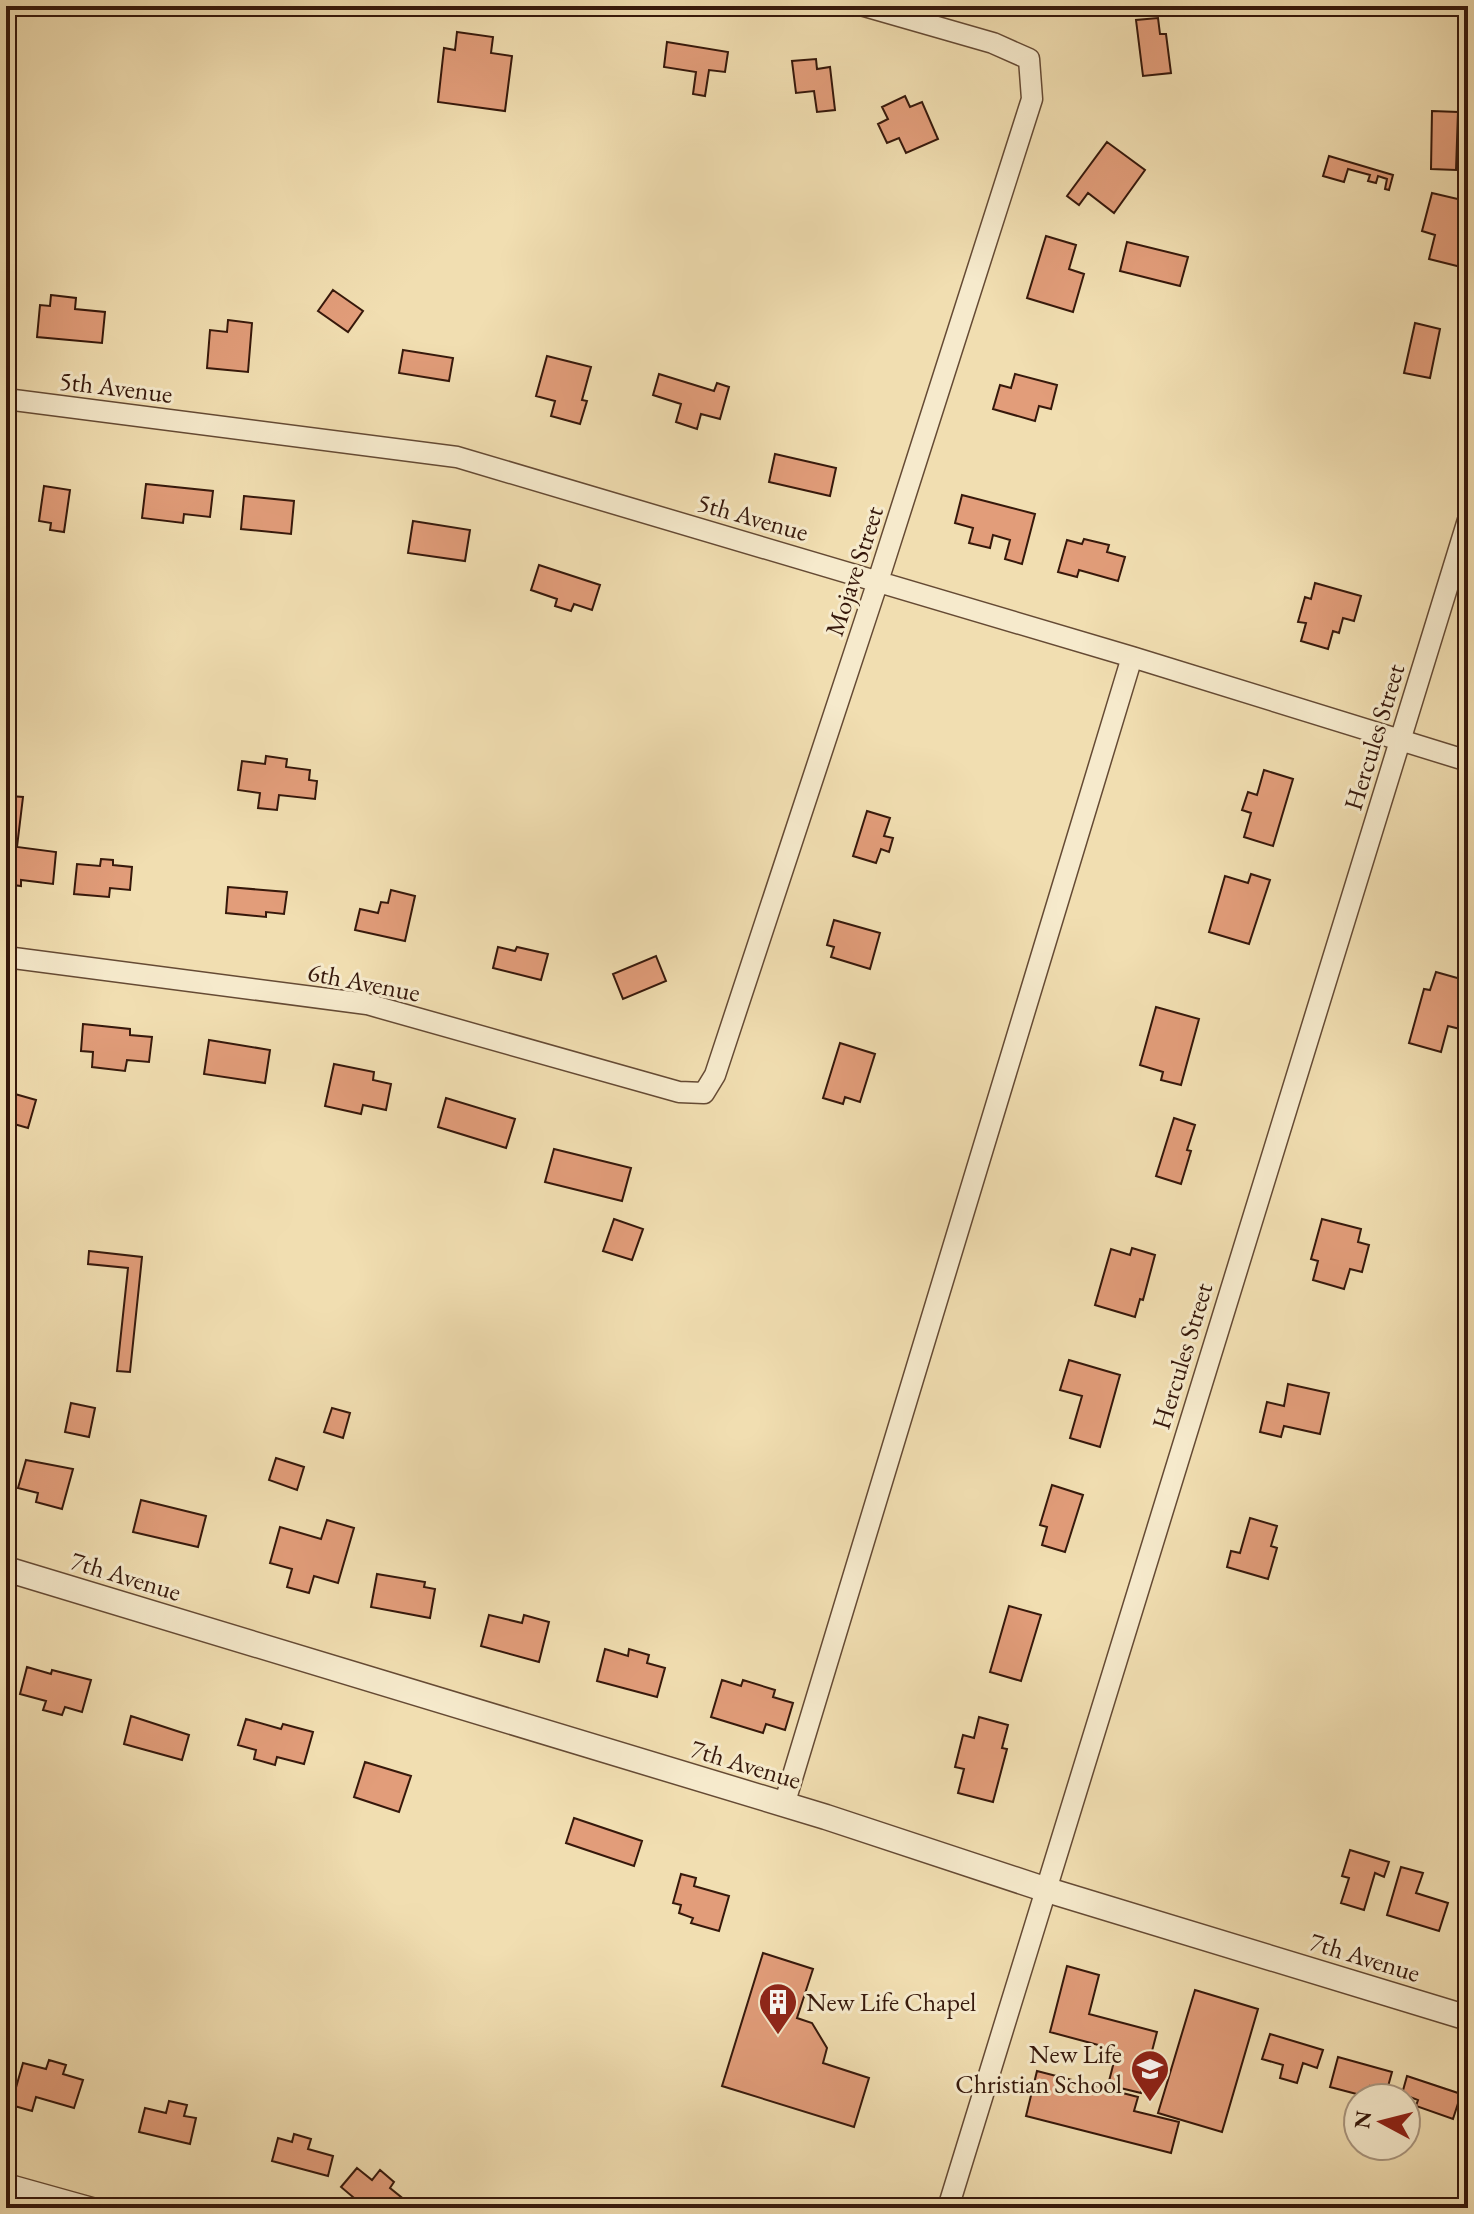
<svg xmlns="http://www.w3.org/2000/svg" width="1474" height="2214" font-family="'EB Garamond',serif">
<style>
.building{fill:#e29d7a;stroke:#36180b;stroke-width:2}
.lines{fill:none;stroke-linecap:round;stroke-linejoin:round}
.minor-casing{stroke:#654a34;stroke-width:23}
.tertiary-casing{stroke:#654a34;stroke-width:27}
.minor{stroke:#f6eacc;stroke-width:20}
.tertiary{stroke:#f6eacc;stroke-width:24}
.labels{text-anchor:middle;stroke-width:6;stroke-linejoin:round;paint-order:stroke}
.street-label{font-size:26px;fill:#36180b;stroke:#f6eacc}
.poi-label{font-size:26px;fill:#36180b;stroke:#f6eacc;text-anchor:start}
</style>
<rect width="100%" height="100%" fill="#f1deb1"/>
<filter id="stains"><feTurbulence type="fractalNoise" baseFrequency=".0025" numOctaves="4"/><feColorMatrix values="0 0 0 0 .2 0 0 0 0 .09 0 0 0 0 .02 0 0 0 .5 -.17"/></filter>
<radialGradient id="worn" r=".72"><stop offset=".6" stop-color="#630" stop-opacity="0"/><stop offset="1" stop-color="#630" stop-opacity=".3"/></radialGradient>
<path class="building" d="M231 6H244L242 15 230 12Z
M1158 18 1160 34H1166L1171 73 1143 76 1136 20Z
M457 32 493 37 491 53 512 56 505 111 438 102 444 48 455 50Z
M667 42 728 52 725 72 709 70 705 96 693 94 696 72 664 67Z
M816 59 817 69 830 67 835 110 817 112 814 91 796 93 792 61Z
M905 96 910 107 922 102 938 139 906 153 899 138 887 143 878 124 888 119 882 107Z
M1432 111 1458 112 1456 170 1431 169Z
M1107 142 1145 170 1114 213 1088 193 1079 205 1067 196Z
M1329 156 1393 175 1389 190 1385 189 1387 179 1378 176 1376 183 1368 181 1370 175 1348 169 1344 182 1323 176Z
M1432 193 1462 200 1459 215 1468 217V238L1461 267 1429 259 1435 235 1422 231Z
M1046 236 1076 245 1069 269 1084 274 1073 312 1027 298Z
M1127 242 1188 257 1180 286 1120 271Z
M333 290 363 311 348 332 318 311Z
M51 295 76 298 75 309 105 312 102 343 37 337 40 305 50 306Z
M228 320 252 323 248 372 207 368 210 330 227 332Z
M1415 323 1440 329 1430 378 1404 373Z
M403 350 453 358 449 381 399 373Z
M547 356 591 367 582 400 587 401 580 424 551 416 555 401 536 396Z
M659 374 714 391 717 383 729 387 720 419 701 414 697 429 676 422 681 404 653 395Z
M1015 374 1057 385 1051 409 1039 406 1035 421 993 409 1000 385 1011 388Z
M775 454 836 468 830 496 769 482Z
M146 484 213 491 210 517 184 514 183 523 142 518Z
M44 486 70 490 64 532 50 530 51 523 39 521Z
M962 495 1035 514 1022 564 1005 559 1010 540 993 535 990 548 969 543 973 528 955 523Z
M244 496 294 501 291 534 241 529Z
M413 521 470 530 465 561 408 553Z
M1084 539 1109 545 1107 552 1125 557 1118 581 1079 570 1077 577 1058 572 1067 540 1082 544Z
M539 565 600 585 592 610 574 604 571 611 555 606 557 599 531 590Z
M1315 583 1361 596 1354 621 1343 618 1339 633 1333 631 1328 649 1301 641 1306 623 1298 622 1305 597 1311 599Z
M266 756 287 759 286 767 310 770 309 780 317 781 315 799 279 795 277 810 258 808 260 793 238 790 242 761 265 764Z
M1264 770 1293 779 1273 846 1244 837 1251 813 1242 810 1248 792 1257 795Z
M10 796 23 797 17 847 56 852 53 884 21 880V886L6 884V805H9Z
M867 811 890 818 884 836 893 838 889 852 881 849 876 863 853 856Z
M101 859 113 860V865L132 867 130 890 110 888 109 897 74 894 77 864 100 866Z
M1251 874 1270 880 1249 944 1209 932 1225 876 1248 883Z
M228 887 287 892 284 914 266 912V917L226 913Z
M391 890 415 896 405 941 355 930 360 909 378 913 381 902 388 903Z
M834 920 880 933 870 969 831 957 834 947 827 945Z
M498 947 515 951 517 947 548 954 541 980 493 968Z
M656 956 666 981 623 999 613 974Z
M1436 972 1468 981V1001L1460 1029 1448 1026 1441 1052 1409 1043 1424 989 1430 990Z
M1156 1007 1199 1019 1181 1085 1161 1080 1163 1072 1140 1065Z
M83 1024 130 1029V1035L152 1037 149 1062 127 1060 125 1071 92 1067 93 1052 81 1051Z
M209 1040 270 1050 265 1083 204 1074Z
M840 1043 875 1054 860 1102 845 1097 843 1104 823 1098Z
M334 1064 374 1072 373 1080 391 1084 386 1110 363 1105 361 1114 325 1106Z
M15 1094 36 1100 28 1128 7 1122Z
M446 1098 515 1119 506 1148 438 1127Z
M1174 1118 1195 1125 1187 1150 1191 1151 1181 1184 1156 1176Z
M554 1149 631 1168 622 1201 545 1182Z
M614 1219 643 1229 632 1260 603 1251Z
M1322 1219 1361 1229 1358 1242 1369 1245 1362 1272 1350 1269 1344 1289 1313 1280 1318 1261 1311 1259Z
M1132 1248 1155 1255 1143 1300 1140 1299 1135 1317 1095 1305 1111 1249 1130 1255Z
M89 1251 142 1257 130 1372 117 1371 128 1268 88 1264Z
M1069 1360 1120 1375 1100 1447 1070 1438 1082 1396 1060 1390Z
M1288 1384 1329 1393 1320 1434 1284 1426 1281 1437 1260 1432 1267 1402 1284 1406Z
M71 1403 95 1408 89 1437 65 1432Z
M332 1408 350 1413 343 1438 324 1432Z
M276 1458 304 1467 297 1490 269 1480Z
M26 1460 73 1469 62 1509 36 1502 38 1493 18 1488Z
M1052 1485 1083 1495 1065 1552 1042 1545 1047 1527 1040 1525Z
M141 1500 206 1516 198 1547 133 1532Z
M1250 1518 1277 1526 1271 1546 1277 1548 1268 1579 1227 1567 1231 1551 1240 1553Z
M327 1520 354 1528 338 1583 314 1576 309 1593 287 1587 292 1569 270 1563 280 1527 321 1539Z
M377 1574 425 1582 424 1587 435 1589 430 1618 371 1607Z
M1009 1606 1041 1615 1021 1681 990 1672Z
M489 1615 522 1623 524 1615 549 1622 539 1662 481 1646Z
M605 1649 628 1656 629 1649 649 1655 647 1663 665 1668 657 1697 597 1681Z
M27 1667 51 1674 52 1670 91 1680 82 1712 65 1707 62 1715 43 1710 46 1701 20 1694Z
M722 1680 741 1686 743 1680 775 1690 773 1697 793 1703 785 1730 766 1724 763 1733 711 1717Z
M131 1716 189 1735 182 1760 124 1744Z
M979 1717 1008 1725 1002 1748 1007 1749 993 1802 958 1793 964 1769 955 1767 963 1735 974 1738Z
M246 1719 281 1729 283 1724 313 1732 304 1764 277 1757 275 1765 254 1759 256 1750 238 1745Z
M365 1762 411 1776 399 1812 354 1797Z
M574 1818 642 1841 634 1866 566 1843Z
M1350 1850 1389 1862 1384 1877 1375 1873 1364 1910 1341 1903 1349 1878 1342 1876Z
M1401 1867 1423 1873 1416 1893 1448 1903 1439 1931 1387 1915Z
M681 1874 696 1878 694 1886 729 1896 719 1931 691 1923 693 1918 679 1913 681 1905 673 1903Z
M763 1953 813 1969 797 2018 812 2023 827 2048 823 2063 869 2078 854 2127 722 2086Z
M1067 1966 1099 1975 1089 2014 1157 2032 1141 2093 1108 2085 1117 2050 1050 2032Z
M1195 1990 1258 2009 1222 2132 1158 2113Z
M1270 2034 1323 2050 1317 2068 1303 2063 1297 2083 1280 2078 1283 2065 1262 2059Z
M1338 2057 1392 2072 1387 2090 1370 2086 1368 2097 1330 2087Z
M49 2060 66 2065 63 2074 83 2080 74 2108 36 2097 32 2111 11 2105 23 2063 46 2069Z
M1037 2071 1138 2097 1134 2111 1179 2122 1171 2153 1026 2116Z
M1407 2076 1461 2094 1453 2119 1416 2106 1418 2100 1402 2094Z
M169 2101 187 2105 184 2116 196 2118 190 2144 139 2132 145 2108 166 2113Z
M294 2134 311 2139 308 2149 333 2156 328 2176 272 2161 278 2138 292 2142Z
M357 2168 372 2180 380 2170 394 2182 390 2188 406 2201 400 2208H366L341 2187Z"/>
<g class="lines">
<g class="minor-casing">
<path id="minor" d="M6 399 457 457 1132 657 1468 761
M6 957 367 1004 679 1092 704 1093 715 1075 878 581 1032 99 1029 59 993 43 864 6
M784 1805 1132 657
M6 2184 92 2208
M948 2208 1468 520"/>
</g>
<g class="tertiary-casing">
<path id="tertiary" d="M6 1569 826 1817 1044 1889 1468 2018"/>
</g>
<use href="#minor" class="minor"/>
<use href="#tertiary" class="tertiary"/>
</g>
<defs>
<g id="building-pin" transform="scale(2)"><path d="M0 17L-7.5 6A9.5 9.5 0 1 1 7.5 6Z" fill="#8f2418" stroke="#f6eacc"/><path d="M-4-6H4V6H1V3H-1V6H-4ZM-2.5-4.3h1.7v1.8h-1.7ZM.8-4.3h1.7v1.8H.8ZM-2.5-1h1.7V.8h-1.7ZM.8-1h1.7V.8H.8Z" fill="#fff"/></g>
<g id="school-pin" transform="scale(2)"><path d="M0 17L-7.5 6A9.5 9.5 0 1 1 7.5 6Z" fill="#8f2418" stroke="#f6eacc"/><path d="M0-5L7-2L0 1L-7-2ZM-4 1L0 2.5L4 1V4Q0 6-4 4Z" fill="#fff"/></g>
</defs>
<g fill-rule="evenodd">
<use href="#building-pin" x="778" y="2002"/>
<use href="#school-pin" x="1150" y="2069"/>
</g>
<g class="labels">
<g class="street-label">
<text transform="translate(116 387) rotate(7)" y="9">5th Avenue</text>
<text transform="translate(753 517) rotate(16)" y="9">5th Avenue</text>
<text transform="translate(854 571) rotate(-72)" y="9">Mojave Street</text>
<text transform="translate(1374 737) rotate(-73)" y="9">Hercules Street</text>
<text transform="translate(364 982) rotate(11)" y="9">6th Avenue</text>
<text transform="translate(1182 1356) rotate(-73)" y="9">Hercules Street</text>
<text transform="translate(126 1576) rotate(17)" y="9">7th Avenue</text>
<text transform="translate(746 1764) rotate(17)" y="9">7th Avenue</text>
<text transform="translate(1365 1957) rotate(17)" y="9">7th Avenue</text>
</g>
<g class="poi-label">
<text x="806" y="2011">New Life Chapel</text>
<text x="1122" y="2063" text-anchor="end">New Life<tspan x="1122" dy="30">Christian School</tspan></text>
</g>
</g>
<rect width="1474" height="2214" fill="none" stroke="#f1deb1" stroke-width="32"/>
<rect x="8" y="8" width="1458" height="2198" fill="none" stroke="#36180b" stroke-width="4"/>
<rect x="16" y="16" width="1442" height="2182" fill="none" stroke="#36180b" stroke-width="2"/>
<g transform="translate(1382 2122) rotate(277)"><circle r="38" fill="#f6eacc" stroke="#a9967f" stroke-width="2"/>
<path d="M0-6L14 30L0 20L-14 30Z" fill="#8f2418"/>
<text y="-12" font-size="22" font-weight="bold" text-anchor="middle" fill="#36180b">N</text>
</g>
<rect width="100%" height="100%" filter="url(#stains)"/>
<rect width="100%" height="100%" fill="url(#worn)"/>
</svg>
